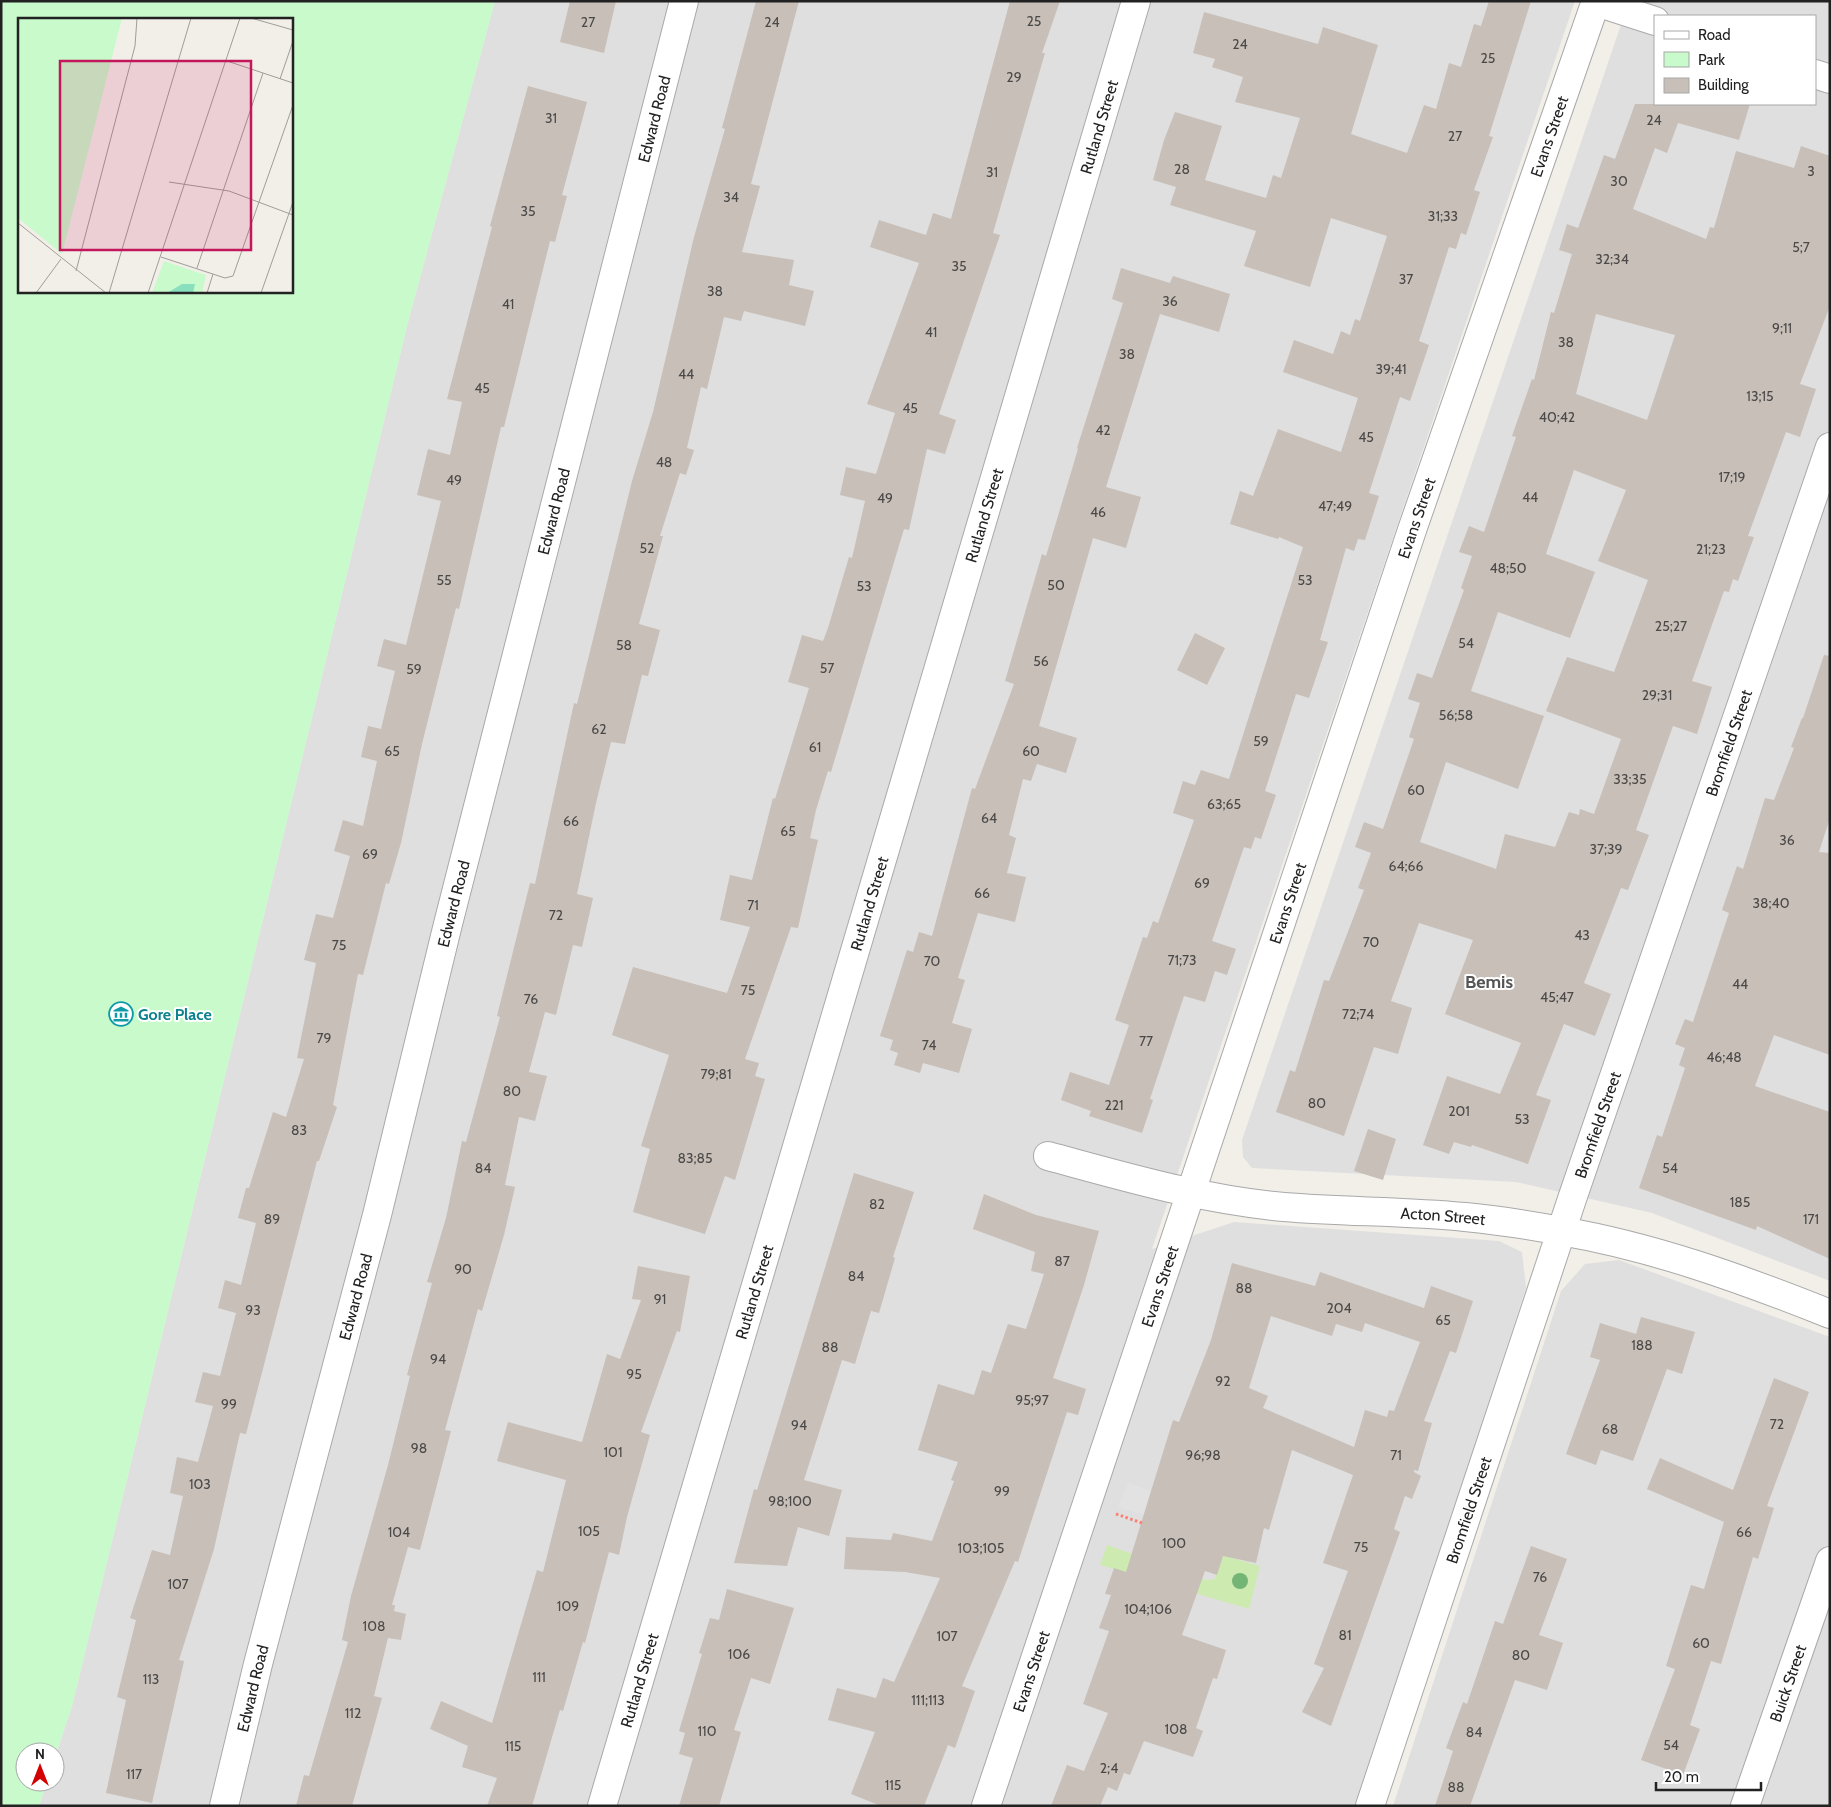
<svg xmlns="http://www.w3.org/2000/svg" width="1831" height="1807" font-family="Cabin,sans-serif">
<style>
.residential{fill:#e0dfdf;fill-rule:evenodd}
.grass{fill:#cdebb0}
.park{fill:#c8facc;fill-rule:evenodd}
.parking{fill:#e2e2e2}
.building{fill:#c7bfb8;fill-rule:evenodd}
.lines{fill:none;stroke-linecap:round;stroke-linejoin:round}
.minor-casing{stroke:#a9a9a9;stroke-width:30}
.path{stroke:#fa8072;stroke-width:3;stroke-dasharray:2.5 2.5;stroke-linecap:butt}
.minor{stroke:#fff;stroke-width:28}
.tree{fill:#74b475}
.labels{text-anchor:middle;stroke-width:4;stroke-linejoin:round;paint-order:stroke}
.number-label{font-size:14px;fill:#4b4948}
.street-label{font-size:16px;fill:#222;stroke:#fff}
.culture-label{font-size:16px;font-weight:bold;fill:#0d838f;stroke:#fff;text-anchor:start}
.neighbourhood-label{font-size:18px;font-weight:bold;fill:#555;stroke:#fff}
.inset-road{fill:none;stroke:#9f9d99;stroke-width:1}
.view{fill:#c2185b;fill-opacity:0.15;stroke:#c2185b;stroke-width:2.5}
.inset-edge{fill:none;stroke:#222;stroke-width:2.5}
</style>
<rect width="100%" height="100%" fill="#f2efe9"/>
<path class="residential" d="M495 1H1575L1152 1249 1234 1222 1499 1241 1522 1252 1526 1288 1356 1806H39L47 1782H55V1757L72 1706 408 322Z
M1629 1H1830V1281L1652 1213 1516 1182 1252 1168 1243 1157 1242 1140ZM1655 16H1815V104H1655Z
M1619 1260 1830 1337V1806H1393L1561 1291 1585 1264Z"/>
<path class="grass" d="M1107 1545 1206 1580 1215 1579 1222 1555 1260 1566 1249 1609 1100 1565Z"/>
<path class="park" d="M1 1H495L408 322 72 1706 55 1757V1752H25V1782H47L39 1806H1ZM19 19H291V291H19Z"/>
<path class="parking" d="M1128 1483 1234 1519 1228 1540 1118 1507Z"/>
<path class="building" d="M570 1H616L604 53 560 42Z
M756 1H799L751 184 760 186 742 252 794 260 789 285 814 291 805 326 744 311 741 321 724 317 707 389 701 387 687 448 694 450 686 475 680 473 660 536H663L639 624 660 630 648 676 642 675 625 744 611 742 596 803 577 894 593 898 582 947 573 945 556 1015 545 1012 529 1072 547 1076 535 1121 519 1117 505 1185 515 1187 504 1235 482 1311 478 1309 445 1430 451 1431 420 1550 408 1547 392 1605H395L394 1611 406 1614 401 1640 388 1638 374 1696 382 1698 352 1806H296L304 1775 309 1776 348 1642 342 1640 351 1596 388 1465 410 1376 407 1375 432 1283 427 1282 446 1218 462 1141 466 1142 500 1017 497 1016 530 883 535 884 574 703 577 704 632 481 653 412 694 237 725 129 722 128Z
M1010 1H1060L1042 53H1045L993 233 1000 235 939 414 956 420 945 454 927 449 909 530 904 529 831 772 828 771 816 810 810 838 818 840 798 928 791 927 745 1059 759 1063 755 1076 765 1079 735 1180 725 1176 705 1234 633 1212 650 1149 641 1146 669 1055 612 1035 633 967 727 993 750 927 720 920 730 875 752 880 773 798 775 799 809 688 788 682 802 635 823 641 828 628 849 557 852 558 865 501 840 495 846 467 876 474 895 413 867 404 919 263 870 247 879 220 926 235 933 213 951 219Z
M1489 1H1531L1489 136 1493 137 1474 190 1480 192 1466 235 1461 233 1456 249 1449 247 1419 341 1429 345 1410 401 1400 397 1369 493 1379 496 1365 540 1358 539 1354 551 1346 548 1320 640 1328 642 1309 698 1296 694 1265 791 1276 795 1261 839 1255 837 1251 849 1244 847 1212 941 1236 949 1227 975 1215 971 1205 1002 1184 996 1150 1099 1153 1100 1142 1133 1089 1116 1091 1111 1061 1100 1070 1072 1109 1085 1129 1025 1115 1020 1143 937 1147 938 1153 921 1158 923 1194 820 1173 813 1183 781 1195 785 1201 770 1229 779 1303 547 1279 537 1278 539 1230 524 1240 491 1253 496 1278 429 1341 452 1358 398 1283 372 1294 340 1333 354 1341 331 1350 335 1355 319 1360 321 1387 236 1331 218 1310 287 1244 266 1256 231 1170 205 1176 187 1153 180 1164 140 1175 112 1222 126 1205 180 1266 198 1273 175 1281 178 1300 118 1235 102 1243 77 1212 67 1215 59 1193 53 1204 12 1318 44 1323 27 1378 45 1351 134 1407 153 1424 105 1436 109 1449 63 1461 67 1474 24 1481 26Z
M528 86 587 102 562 195 567 196 555 242 550 241 504 427H501L459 609 456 608 422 744 401 843 389 884 386 883 363 975 358 974 333 1105 337 1107 319 1161H317L246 1434 240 1433 214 1549 179 1660 184 1661 152 1803 106 1793 126 1700 117 1697 136 1620 130 1618 152 1550 170 1555 183 1496 170 1493 177 1457 198 1462 213 1406 195 1402 203 1372 220 1376 236 1313 218 1308 225 1280 241 1285 256 1223 238 1218 246 1188H249L273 1112 286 1117 304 1059 297 1058 316 963 304 960 316 914 333 918 350 856 334 851 343 820 363 826 377 761 361 757 368 726 381 729 395 671 377 666 384 639 406 645 441 501 417 495 428 449 450 455 462 402 447 399 492 227 490 226Z
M1635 104H1750L1739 140 1678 123 1667 153 1655 148 1633 209 1706 239 1710 227 1714 228 1736 151 1794 168 1801 146 1830 156V306L1800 384 1816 389 1800 437 1786 432 1748 536 1754 537 1738 581 1733 579 1729 592 1724 591 1692 681 1712 687 1697 734 1673 726 1636 830 1649 835 1628 890 1621 888 1584 983 1611 994 1595 1036 1564 1024 1536 1095 1551 1100 1528 1164 1472 1145 1471 1147 1454 1142 1449 1154 1423 1145 1447 1076 1500 1094 1521 1043 1445 1014 1473 940 1419 923 1391 1001 1412 1008 1398 1054 1374 1047 1344 1136 1276 1112 1290 1070 1295 1072 1324 980 1329 981 1364 890 1358 888 1371 853 1355 847 1364 822 1383 829 1414 739 1409 737 1420 703 1408 699 1417 673 1432 678 1464 590 1461 588 1472 556 1459 552 1469 526 1484 532 1516 437 1512 436 1532 379 1534 380 1551 312 1554 313 1572 254 1559 250 1567 224 1578 228 1604 155 1615 159ZM1596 314 1675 335 1647 420 1576 394ZM1574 470 1626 490 1598 561 1648 580 1614 672 1567 657 1546 711 1621 739 1594 814 1580 809 1579 815 1569 812 1555 847 1505 834 1496 869 1420 842 1446 762 1518 789 1544 716 1471 691 1498 612 1570 638 1595 572 1546 554Z
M1121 268 1170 283 1173 276 1230 294 1219 332 1160 314 1106 487 1141 497 1126 548 1093 538 1039 726 1077 738 1066 773 1037 764 1031 781 1023 779 1009 835 1016 838 1007 873 1026 877 1015 922 978 913 958 978 965 980 952 1023 972 1029 959 1073 923 1063 920 1073 894 1065 898 1053 890 1050 893 1040 880 1036 907 950 913 952 919 932 932 936 972 788 975 789 1014 684 1005 681 1042 554 1046 556 1078 449 1077 448 1123 303 1112 299Z
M1195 633 1225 648 1207 685 1177 670Z
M1824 655 1830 656V818L1819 852 1830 853V1055L1774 1035 1755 1086 1830 1112V1259L1757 1226 1756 1230 1639 1188 1657 1135 1662 1137 1685 1068 1679 1065 1685 1048 1675 1044 1685 1019 1693 1022 1729 913 1722 910 1737 866 1743 869 1765 798 1774 800 1794 748 1791 747 1802 718H1803Z
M1368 1129 1396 1139 1383 1180 1354 1171Z
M854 1173 914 1192 893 1257 895 1258 879 1313 871 1311 855 1364 842 1360 804 1480 842 1490 829 1536 798 1527 787 1566 734 1563 754 1489 757 1490Z
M984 1194 1036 1215 1099 1231 1084 1285 1053 1378 1086 1389 1078 1415 1067 1412 1018 1562 1015 1561 962 1686 975 1691 955 1748 948 1745 924 1806H881L851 1794 875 1732 828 1720 837 1688 876 1698 883 1678 894 1682 940 1578 905 1572 844 1569 846 1537 891 1540 893 1533 932 1541 954 1481 951 1480 958 1462 918 1450 938 1384 974 1395 982 1370 991 1373 1008 1324 1026 1329 1044 1274 1031 1271 1035 1252 973 1229Z
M1232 1263 1315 1286 1320 1272 1424 1308 1431 1286 1473 1301 1456 1353 1450 1351 1424 1421 1432 1423 1418 1471 1414 1470V1472L1421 1476 1412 1499 1405 1496 1394 1529 1400 1532 1331 1726 1302 1712 1324 1668 1314 1664 1348 1571 1323 1563 1353 1475 1292 1450 1269 1530 1264 1528 1256 1563 1223 1556 1217 1575 1205 1571 1182 1635 1226 1650 1217 1679 1213 1678 1196 1728 1203 1731 1193 1757 1144 1741 1130 1775 1124 1773 1117 1791 1108 1787 1100 1806H1051L1067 1765 1084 1771 1108 1713 1083 1704 1109 1631 1099 1628 1111 1595 1105 1594 1114 1568 1126 1572 1173 1420 1179 1422 1211 1340ZM1271 1316 1332 1336 1336 1324 1362 1332 1365 1323 1420 1342 1394 1411 1389 1410 1387 1417 1365 1410 1354 1447 1263 1408 1268 1396 1249 1388Z
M638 1266 690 1276 680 1332 677 1331 641 1432 650 1435 627 1517 619 1555 609 1552 585 1643 583 1642 563 1711 560 1710 532 1806H487L497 1778 462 1767 468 1746 430 1729 441 1701 492 1723 537 1570 543 1572 566 1480 497 1461 508 1422 582 1442 607 1354 620 1359 641 1300 632 1299Z
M1641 1317 1695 1332 1682 1374 1667 1369 1633 1461 1601 1450 1596 1465 1566 1454 1600 1360 1590 1357 1600 1323 1636 1334Z
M1774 1378 1809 1392 1767 1506 1774 1508 1758 1559 1753 1557 1721 1664 1711 1661 1690 1725 1700 1729 1683 1775 1641 1760 1675 1669 1666 1666 1691 1585 1704 1589 1724 1522 1647 1489 1660 1458 1733 1490Z
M1531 1546 1567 1559 1539 1635 1563 1643 1547 1690 1515 1680 1470 1806H1435L1453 1751 1446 1748 1463 1702 1467 1704 1495 1621 1503 1624Z
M727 1589 794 1608 770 1684 751 1678 734 1730 741 1732 719 1806H679L693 1758 679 1754 685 1733 679 1731 702 1654 699 1653 710 1618 719 1620Z"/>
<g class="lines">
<g class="minor-casing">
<g id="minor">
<path d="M1596 2 1655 21"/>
<path d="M1815 74 1830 79"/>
<path id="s1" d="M1048 1156C1126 1177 1203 1200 1284 1207 1344 1212 1405 1211 1465 1217 1497 1220 1529 1225 1561 1231 1654 1247 1742 1279 1830 1314"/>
<path id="s2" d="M224 1806 258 1664 377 1215 448 924 684 1"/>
<path id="s3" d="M602 1806 1136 1"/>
<path id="s4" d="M986 1806 1412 530 1596 1"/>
<path id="s5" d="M1370 1806 1572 1199 1830 447"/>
<path id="s6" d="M1745 1806 1830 1561"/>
</g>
</g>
<path class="path" d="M1116 1514 1142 1523"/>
<use href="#minor" class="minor"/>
</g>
<circle class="tree" cx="1240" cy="1581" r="8"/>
<defs>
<g id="museum-ring" transform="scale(1.25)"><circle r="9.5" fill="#fff" stroke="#0f9aa8" stroke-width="1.5"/><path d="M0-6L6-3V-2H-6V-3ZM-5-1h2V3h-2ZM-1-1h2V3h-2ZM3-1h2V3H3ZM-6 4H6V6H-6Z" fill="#0f9aa8"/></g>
</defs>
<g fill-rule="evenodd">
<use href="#museum-ring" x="121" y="1014"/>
</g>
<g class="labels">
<g class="number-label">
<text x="1034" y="26">25</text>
<text x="588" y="27">27</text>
<text x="772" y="27">24</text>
<text x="1240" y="49">24</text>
<text x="1488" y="63">25</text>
<text x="1014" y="82">29</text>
<text x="551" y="123">31</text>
<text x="1654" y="125">24</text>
<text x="1455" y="141">27</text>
<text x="1182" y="174">28</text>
<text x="1811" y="176">3</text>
<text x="992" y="177">31</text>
<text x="1619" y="186">30</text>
<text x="731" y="202">34</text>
<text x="528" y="216">35</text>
<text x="1443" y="221">31;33</text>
<text x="1801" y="252">5;7</text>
<text x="1612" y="264">32;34</text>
<text x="959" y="271">35</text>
<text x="1406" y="284">37</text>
<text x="715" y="296">38</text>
<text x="1170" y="306">36</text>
<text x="508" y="309">41</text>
<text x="1782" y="333">9;11</text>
<text x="931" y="337">41</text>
<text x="1566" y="347">38</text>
<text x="1127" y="359">38</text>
<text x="1391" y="374">39;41</text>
<text x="686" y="379">44</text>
<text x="482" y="393">45</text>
<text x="1760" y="401">13;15</text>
<text x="910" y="413">45</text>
<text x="1557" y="422">40;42</text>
<text x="1103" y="435">42</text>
<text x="1366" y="442">45</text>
<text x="664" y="467">48</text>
<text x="1732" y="482">17;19</text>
<text x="454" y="485">49</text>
<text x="1530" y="502">44</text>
<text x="885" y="503">49</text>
<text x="1335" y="511">47;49</text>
<text x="1098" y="517">46</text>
<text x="647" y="553">52</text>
<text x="1711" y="554">21;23</text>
<text x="1508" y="573">48;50</text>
<text x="444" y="585">55</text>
<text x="1305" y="585">53</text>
<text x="1056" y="590">50</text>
<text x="864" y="591">53</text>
<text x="1671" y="631">25;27</text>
<text x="1466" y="648">54</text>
<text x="624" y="650">58</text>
<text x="1041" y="666">56</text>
<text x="827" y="673">57</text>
<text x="414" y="674">59</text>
<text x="1657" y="700">29;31</text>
<text x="1456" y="720">56;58</text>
<text x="599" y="734">62</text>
<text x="1261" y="746">59</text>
<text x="815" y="752">61</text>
<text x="392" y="756">65</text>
<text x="1031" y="756">60</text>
<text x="1630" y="784">33;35</text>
<text x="1416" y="795">60</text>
<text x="1224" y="809">63;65</text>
<text x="989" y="823">64</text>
<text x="571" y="826">66</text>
<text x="788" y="836">65</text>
<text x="1787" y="845">36</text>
<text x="1606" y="854">37;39</text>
<text x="370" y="859">69</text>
<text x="1406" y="871">64;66</text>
<text x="1202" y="888">69</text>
<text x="982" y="898">66</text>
<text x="1771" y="908">38;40</text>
<text x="753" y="910">71</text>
<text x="556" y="920">72</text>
<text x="1582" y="940">43</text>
<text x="1371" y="947">70</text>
<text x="339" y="950">75</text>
<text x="1182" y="965">71;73</text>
<text x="932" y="966">70</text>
<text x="1740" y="989">44</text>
<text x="748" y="995">75</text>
<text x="1557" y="1002">45;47</text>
<text x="531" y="1004">76</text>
<text x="1358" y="1019">72;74</text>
<text x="324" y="1043">79</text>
<text x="1146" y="1046">77</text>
<text x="929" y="1050">74</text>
<text x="1724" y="1062">46;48</text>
<text x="716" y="1079">79;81</text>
<text x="512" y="1096">80</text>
<text x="1317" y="1108">80</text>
<text x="1114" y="1110">221</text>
<text x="1459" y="1116">201</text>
<text x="1522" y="1124">53</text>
<text x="299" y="1135">83</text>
<text x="695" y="1163">83;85</text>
<text x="483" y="1173">84</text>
<text x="1670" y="1173">54</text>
<text x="1740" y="1207">185</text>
<text x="877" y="1209">82</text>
<text x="272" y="1224">89</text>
<text x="1811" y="1224">171</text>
<text x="1062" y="1266">87</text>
<text x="463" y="1274">90</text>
<text x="856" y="1281">84</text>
<text x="1244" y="1293">88</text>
<text x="660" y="1304">91</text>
<text x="1339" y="1313">204</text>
<text x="253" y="1315">93</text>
<text x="1443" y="1325">65</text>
<text x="1642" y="1350">188</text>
<text x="830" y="1352">88</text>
<text x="438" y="1364">94</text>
<text x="634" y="1379">95</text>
<text x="1223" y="1386">92</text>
<text x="1032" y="1405">95;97</text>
<text x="229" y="1409">99</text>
<text x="1777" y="1429">72</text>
<text x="799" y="1430">94</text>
<text x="1610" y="1434">68</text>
<text x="419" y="1453">98</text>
<text x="613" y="1457">101</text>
<text x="1203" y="1460">96;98</text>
<text x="1396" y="1460">71</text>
<text x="200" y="1489">103</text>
<text x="1002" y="1496">99</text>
<text x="790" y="1506">98;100</text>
<text x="589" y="1536">105</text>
<text x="399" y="1537">104</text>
<text x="1744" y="1537">66</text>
<text x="1174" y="1548">100</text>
<text x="1361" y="1552">75</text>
<text x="981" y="1553">103;105</text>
<text x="1540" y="1582">76</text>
<text x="178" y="1589">107</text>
<text x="568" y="1611">109</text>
<text x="1148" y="1614">104;106</text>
<text x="374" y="1631">108</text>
<text x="1345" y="1640">81</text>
<text x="947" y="1641">107</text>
<text x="1701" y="1648">60</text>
<text x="739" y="1659">106</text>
<text x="1521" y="1660">80</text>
<text x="539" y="1682">111</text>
<text x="151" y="1684">113</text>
<text x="928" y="1705">111;113</text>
<text x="353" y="1718">112</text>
<text x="1176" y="1734">108</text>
<text x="707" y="1736">110</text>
<text x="1474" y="1737">84</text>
<text x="1671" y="1750">54</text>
<text x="513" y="1751">115</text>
<text x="1109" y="1773">2;4</text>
<text x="134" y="1779">117</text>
<text x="893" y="1790">115</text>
<text x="1456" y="1792">88</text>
</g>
<g class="street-label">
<text dy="6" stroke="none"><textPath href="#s2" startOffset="1741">Edward Road</textPath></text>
<text dy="6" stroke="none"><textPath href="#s3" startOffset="1751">Rutland Street</textPath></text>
<text dy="6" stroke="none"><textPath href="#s4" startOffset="1762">Evans Street</textPath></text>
<text dy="6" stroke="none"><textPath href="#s2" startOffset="1336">Edward Road</textPath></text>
<text dy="6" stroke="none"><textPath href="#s3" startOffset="1346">Rutland Street</textPath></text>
<text dy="6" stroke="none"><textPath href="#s4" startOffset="1358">Evans Street</textPath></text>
<text dy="6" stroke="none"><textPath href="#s5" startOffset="1122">Bromfield Street</textPath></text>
<text dy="6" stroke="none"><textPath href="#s2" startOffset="931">Edward Road</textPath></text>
<text dy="6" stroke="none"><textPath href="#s4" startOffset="952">Evans Street</textPath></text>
<text dy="6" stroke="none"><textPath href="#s3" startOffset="941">Rutland Street</textPath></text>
<text dy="6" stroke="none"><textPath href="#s5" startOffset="718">Bromfield Street</textPath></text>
<text dy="6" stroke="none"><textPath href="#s1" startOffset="401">Acton Street</textPath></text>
<text dy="6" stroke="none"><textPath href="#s4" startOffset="548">Evans Street</textPath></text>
<text dy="6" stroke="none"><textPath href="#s3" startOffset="536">Rutland Street</textPath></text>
<text dy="6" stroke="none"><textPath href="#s2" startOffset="526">Edward Road</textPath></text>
<text dy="6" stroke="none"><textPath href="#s5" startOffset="312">Bromfield Street</textPath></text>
<text dy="6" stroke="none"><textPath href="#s4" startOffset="142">Evans Street</textPath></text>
<text dy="6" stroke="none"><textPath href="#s3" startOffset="131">Rutland Street</textPath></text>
<text dy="6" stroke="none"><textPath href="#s6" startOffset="130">Buick Street</textPath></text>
<text dy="6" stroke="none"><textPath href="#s2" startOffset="121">Edward Road</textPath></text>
</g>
<g class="culture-label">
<text x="138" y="1020">Gore Place</text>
</g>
<g class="neighbourhood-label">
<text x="1489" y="988">Bemis</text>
</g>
</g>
<g transform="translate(18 18)">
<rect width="275" height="275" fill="#f2efe9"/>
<path d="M0 0H104L44 236 0 200ZM146 243 188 257 184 275H134Z" fill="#c8facc"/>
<path d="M164 266H177L175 275H149Z" fill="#88e0be"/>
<path class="inset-road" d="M233 0 275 12M209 43 275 65M262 61 275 23M151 164 211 173 275 197M0 205 88 275M143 239 207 260 215 258 275 87M179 250 245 55M58 253 117 28 119 0M18 275 43 241M91 275 173 0M130 275 222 0M189 275 195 256M243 275 275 184"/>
<path class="view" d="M42 43H233V232H42Z"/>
<rect width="275" height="275" class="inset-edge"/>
</g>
<rect width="1831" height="1807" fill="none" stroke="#222222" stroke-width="5"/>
<rect x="1654" y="15" width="162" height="90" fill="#ffffff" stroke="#a7a7a7"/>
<rect x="1664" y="31" width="25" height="8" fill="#ffffff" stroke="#a7a7a7"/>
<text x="1698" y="40" font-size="15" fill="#222222">Road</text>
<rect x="1664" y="52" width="25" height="15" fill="#c8facc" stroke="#a7a7a7"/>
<text x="1698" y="65" font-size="15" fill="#222222">Park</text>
<rect x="1664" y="78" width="25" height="15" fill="#c7bfb8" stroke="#a7a7a7"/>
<text x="1698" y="90" font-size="15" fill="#222222">Building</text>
<g transform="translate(40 1767)"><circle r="24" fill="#ffffff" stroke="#a7a7a7"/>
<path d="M0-4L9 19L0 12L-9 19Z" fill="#d40000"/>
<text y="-8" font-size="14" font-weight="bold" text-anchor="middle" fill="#222222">N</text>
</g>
<path d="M1656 1782v8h105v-8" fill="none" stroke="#222222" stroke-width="2.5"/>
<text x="1664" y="1782" font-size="15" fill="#222222" stroke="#ffffff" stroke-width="4" paint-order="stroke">20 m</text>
</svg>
